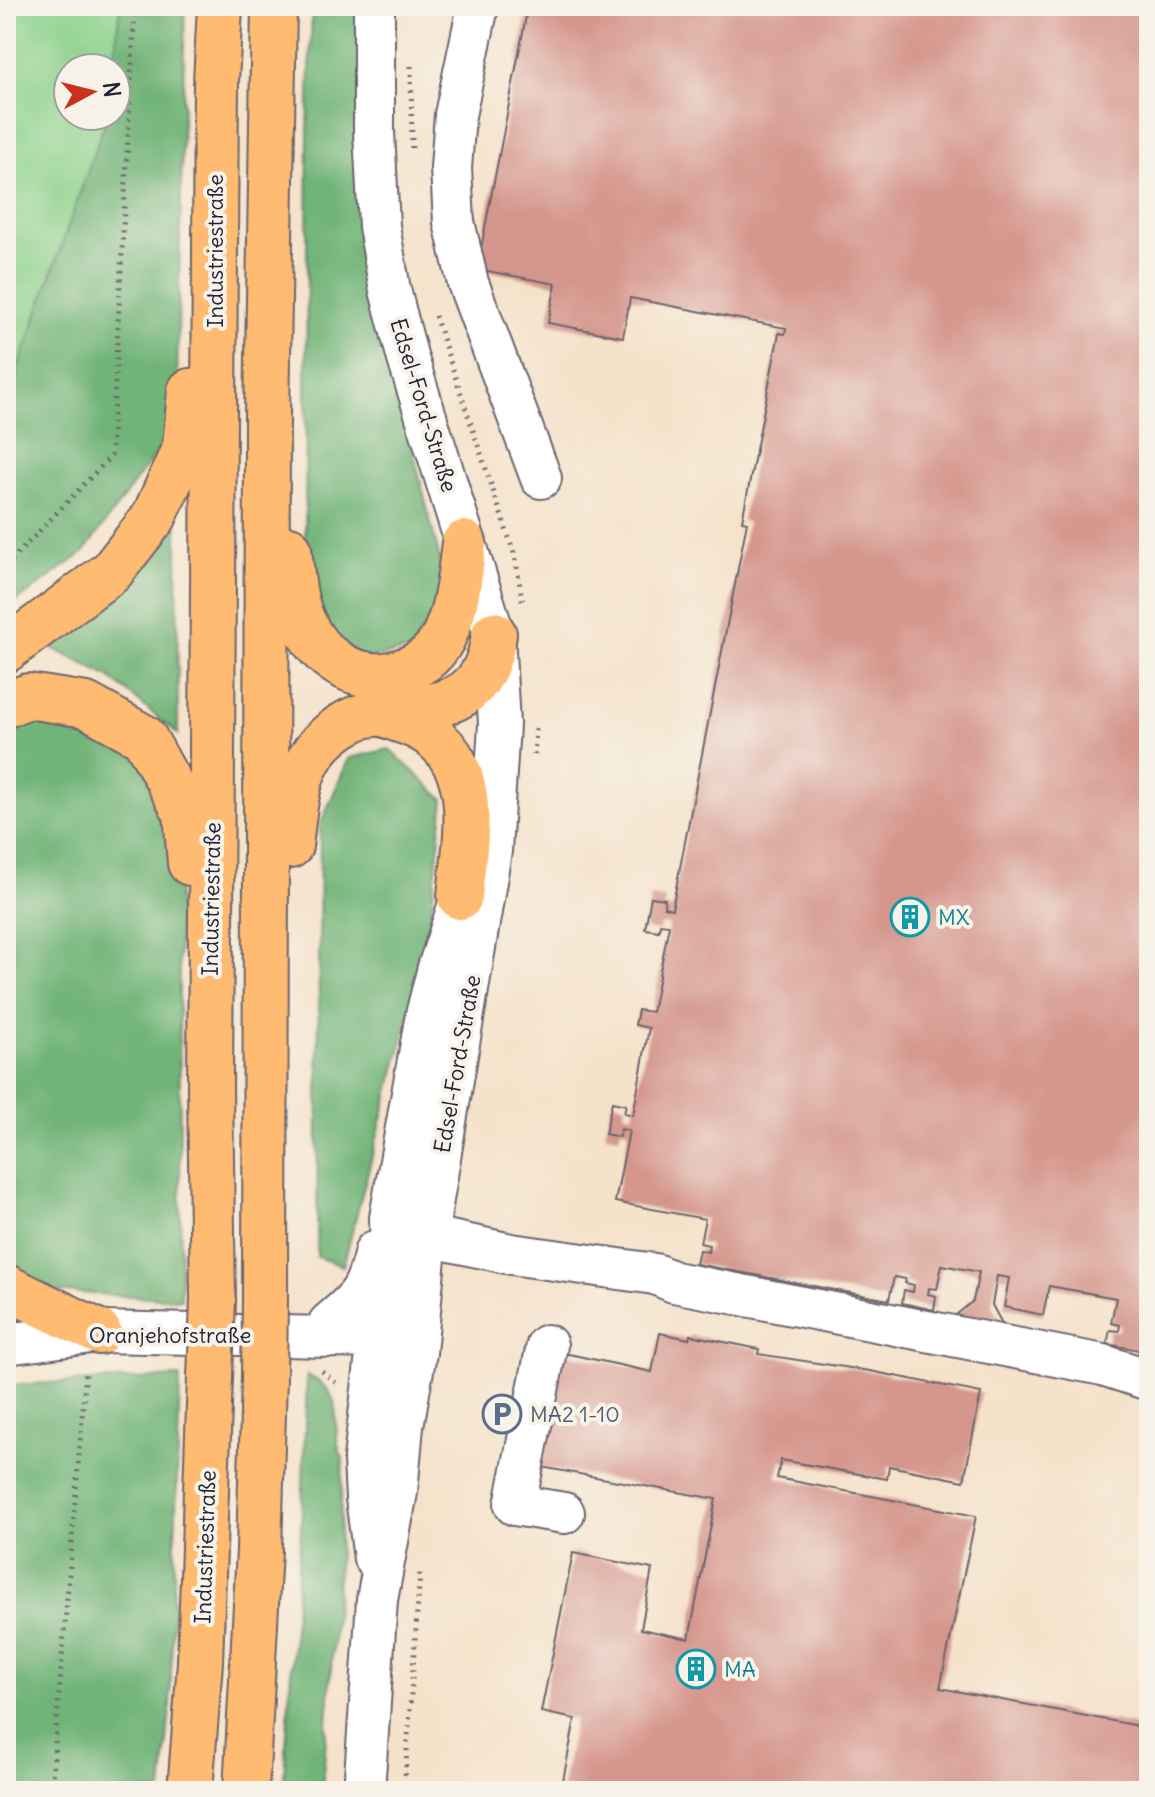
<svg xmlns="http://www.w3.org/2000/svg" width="1155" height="1797" font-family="Delius,sans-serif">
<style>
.green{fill:#8cd28c;stroke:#577a64;stroke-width:2}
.forest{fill:#71b478;stroke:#4a6b5a;stroke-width:2}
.building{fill:#d5968d}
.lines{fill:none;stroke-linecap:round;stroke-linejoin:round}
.minor-casing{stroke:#6c656d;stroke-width:44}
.highway-casing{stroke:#6c656d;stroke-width:48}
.path{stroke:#6c656d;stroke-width:5;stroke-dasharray:2 6;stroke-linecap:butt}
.minor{stroke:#fff;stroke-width:40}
.highway{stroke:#ffbb71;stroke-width:44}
.highway-bridge-casing{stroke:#6c656d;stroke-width:48;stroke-linecap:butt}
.highway-bridge{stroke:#ffbb71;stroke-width:44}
.labels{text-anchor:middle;stroke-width:8;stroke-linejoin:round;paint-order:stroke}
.street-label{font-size:22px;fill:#22223b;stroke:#f7f3e8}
.culture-label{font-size:22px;fill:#0d838f;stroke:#f7f3e8;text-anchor:start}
.service-label{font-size:22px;fill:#4e5e75;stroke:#f7f3e8;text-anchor:start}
</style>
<rect width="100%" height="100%" fill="#f7f3e8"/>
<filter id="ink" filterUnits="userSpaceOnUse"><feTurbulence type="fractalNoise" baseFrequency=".0125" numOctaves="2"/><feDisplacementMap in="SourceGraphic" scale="16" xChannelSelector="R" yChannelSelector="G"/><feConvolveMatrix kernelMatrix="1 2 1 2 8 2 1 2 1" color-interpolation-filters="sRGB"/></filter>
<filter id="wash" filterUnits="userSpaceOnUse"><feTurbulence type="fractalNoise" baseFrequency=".006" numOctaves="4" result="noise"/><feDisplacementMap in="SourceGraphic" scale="32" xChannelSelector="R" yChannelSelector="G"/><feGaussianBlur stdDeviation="1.8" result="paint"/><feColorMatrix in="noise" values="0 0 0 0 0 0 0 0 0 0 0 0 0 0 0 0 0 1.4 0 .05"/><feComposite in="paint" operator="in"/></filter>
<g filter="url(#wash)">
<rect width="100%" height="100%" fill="#f5e2cb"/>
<path class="green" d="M6 6H121L116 68H68V116H114L6 542Z"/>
<path class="forest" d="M120 6H185L176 426 83 553 6 609V403L107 116H116V68H113Z
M312 6H357L374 294 443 572 442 594 411 650 365 659 324 629 305 541 308 129Z
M177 526 178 734 108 676 44 644 121 592Z
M20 713 72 715 131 747 178 825 181 1299 46 1291 6 1260V722Z
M389 749 444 800 427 948 343 1266 317 1257 320 825 349 758Z
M307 1375C353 1396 326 1426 343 1459L337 1590 322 1791H283L302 1510Z
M180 1377 170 1709 162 1791H6V1385Z"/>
<g id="blocks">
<path class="building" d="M528 6H1149V1359L1138 1356 1139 1350 1107 1344 1110 1330 1119 1331 1120 1325 1111 1323 1116 1298 1049 1286 1043 1315 1004 1307 1009 1278 997 1276 992 1305 1006 1331 950 1320 973 1301 979 1272 942 1265 937 1289 929 1288 928 1294 936 1296 934 1310 902 1303 904 1290 913 1292 914 1285 905 1283 906 1279 894 1277 889 1300 728 1270 696 1264 699 1250 708 1252 709 1245 700 1243 705 1219 615 1202 629 1131 621 1129 619 1137 605 1134 612 1102 626 1105 624 1113 633 1115 649 1028 635 1025 638 1010 652 1012 669 925 660 924 659 931 645 929 651 897 665 899 664 907 672 909 747 522 742 521 779 333 785 334 786 328 630 298 623 337 548 323 556 284 477 269Z
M660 1333 689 1339 690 1335 759 1349 758 1354 870 1371 981 1393 964 1481 889 1466 887 1479 781 1460 777 1478 976 1516 940 1688 1149 1728V1791H561L575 1719 541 1712 573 1553 652 1569 641 1629 689 1639 716 1499 541 1467 564 1353 652 1372Z"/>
</g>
</g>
<g filter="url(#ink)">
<use href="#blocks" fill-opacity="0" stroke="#6c656d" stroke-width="2"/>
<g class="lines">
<g class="minor-casing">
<path id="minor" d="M478 6 455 115 451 168 454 222 468 283 541 478
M427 1236 511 1254 655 1274 674 1282 1103 1365 1149 1380
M329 1323C360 1297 366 1291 375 1251
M6 1344 99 1332 378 1338
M547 1345 515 1505 564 1513
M374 1558 366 1498 364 1459 378 1338 391 1258 390 1218 426 1015 438 968 471 867
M364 1791 377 1600 397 1492 403 1426 416 1353 427 1236 491 851 499 725 494 634 408 359 390 290 379 226 374 132V6"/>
</g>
<g class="highway-casing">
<path id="highway" d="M289 549C292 573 293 599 303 621 318 658 356 683 395 673 416 668 433 657 443 638 457 609 460 575 464 543
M6 650 111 572 154 517 185 447 190 391
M6 705 28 696 86 705 144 737 186 813 190 863
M383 713C443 705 485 705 494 634
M290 846C294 816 295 778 314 752 327 734 352 715 375 714 382 713 392 717 399 720 429 729 449 745 460 775 473 812 463 859 460 897
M6 1287 99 1332
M213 1300 210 1088 216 82 220 6
M265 1300 267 417 274 6
M190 1791 200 1662 210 1377
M246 1791 259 1550 264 1377"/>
</g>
<path class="path" d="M411 66 412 152
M435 316 515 556 523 604
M6 566 111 456 135 6
M534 755 536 729
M322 1371 338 1385
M51 1791 86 1371
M404 1791 420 1573"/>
<use href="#minor" class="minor"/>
<use href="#highway" class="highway"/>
<g class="highway-bridge-casing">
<path id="highway-bridge" d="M210 1377 213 1300
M264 1377 265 1300"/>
</g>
<use href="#highway-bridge" class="highway-bridge"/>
</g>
</g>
<defs>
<g id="building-ring" transform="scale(2)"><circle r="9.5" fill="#f7f3e8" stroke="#0f9aa8" stroke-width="1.5"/><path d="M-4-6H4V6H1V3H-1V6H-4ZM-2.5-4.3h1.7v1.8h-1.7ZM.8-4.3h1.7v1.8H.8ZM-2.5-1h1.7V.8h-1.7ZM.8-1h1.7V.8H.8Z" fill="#0f9aa8"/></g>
<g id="parking-ring" transform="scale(2)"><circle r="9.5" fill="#f7f3e8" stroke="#5c6f8a" stroke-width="1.5"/><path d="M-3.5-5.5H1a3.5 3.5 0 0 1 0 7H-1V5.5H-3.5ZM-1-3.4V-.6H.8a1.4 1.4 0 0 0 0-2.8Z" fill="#5c6f8a"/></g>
</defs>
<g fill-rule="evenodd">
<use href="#building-ring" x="910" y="917"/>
<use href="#parking-ring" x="502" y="1414"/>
<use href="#building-ring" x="696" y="1669"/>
</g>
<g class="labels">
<g class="street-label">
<text transform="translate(215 251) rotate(-90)" y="8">Industriestraße</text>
<text transform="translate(424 405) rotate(73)" y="8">Edsel-Ford-Straße</text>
<text transform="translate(211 899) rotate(-89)" y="8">Industriestraße</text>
<text transform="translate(457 1064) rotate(-80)" y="8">Edsel-Ford-Straße</text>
<text x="170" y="1343">Oranjehofstraße</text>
<text transform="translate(205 1547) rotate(-88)" y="8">Industriestraße</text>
</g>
<g class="culture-label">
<text x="938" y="925">MX</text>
<text x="724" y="1677">MA</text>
</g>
<g class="service-label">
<text x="530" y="1422">MA2 1-10</text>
</g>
</g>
<rect width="1155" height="1797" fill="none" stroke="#f7f3e8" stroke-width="32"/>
<g transform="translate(92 92) rotate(83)"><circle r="38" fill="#f7f3e8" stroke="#a29fa3" stroke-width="2"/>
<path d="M0-6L14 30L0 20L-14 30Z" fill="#c8321e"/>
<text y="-12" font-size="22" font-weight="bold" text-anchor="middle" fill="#22223b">N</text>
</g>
</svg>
